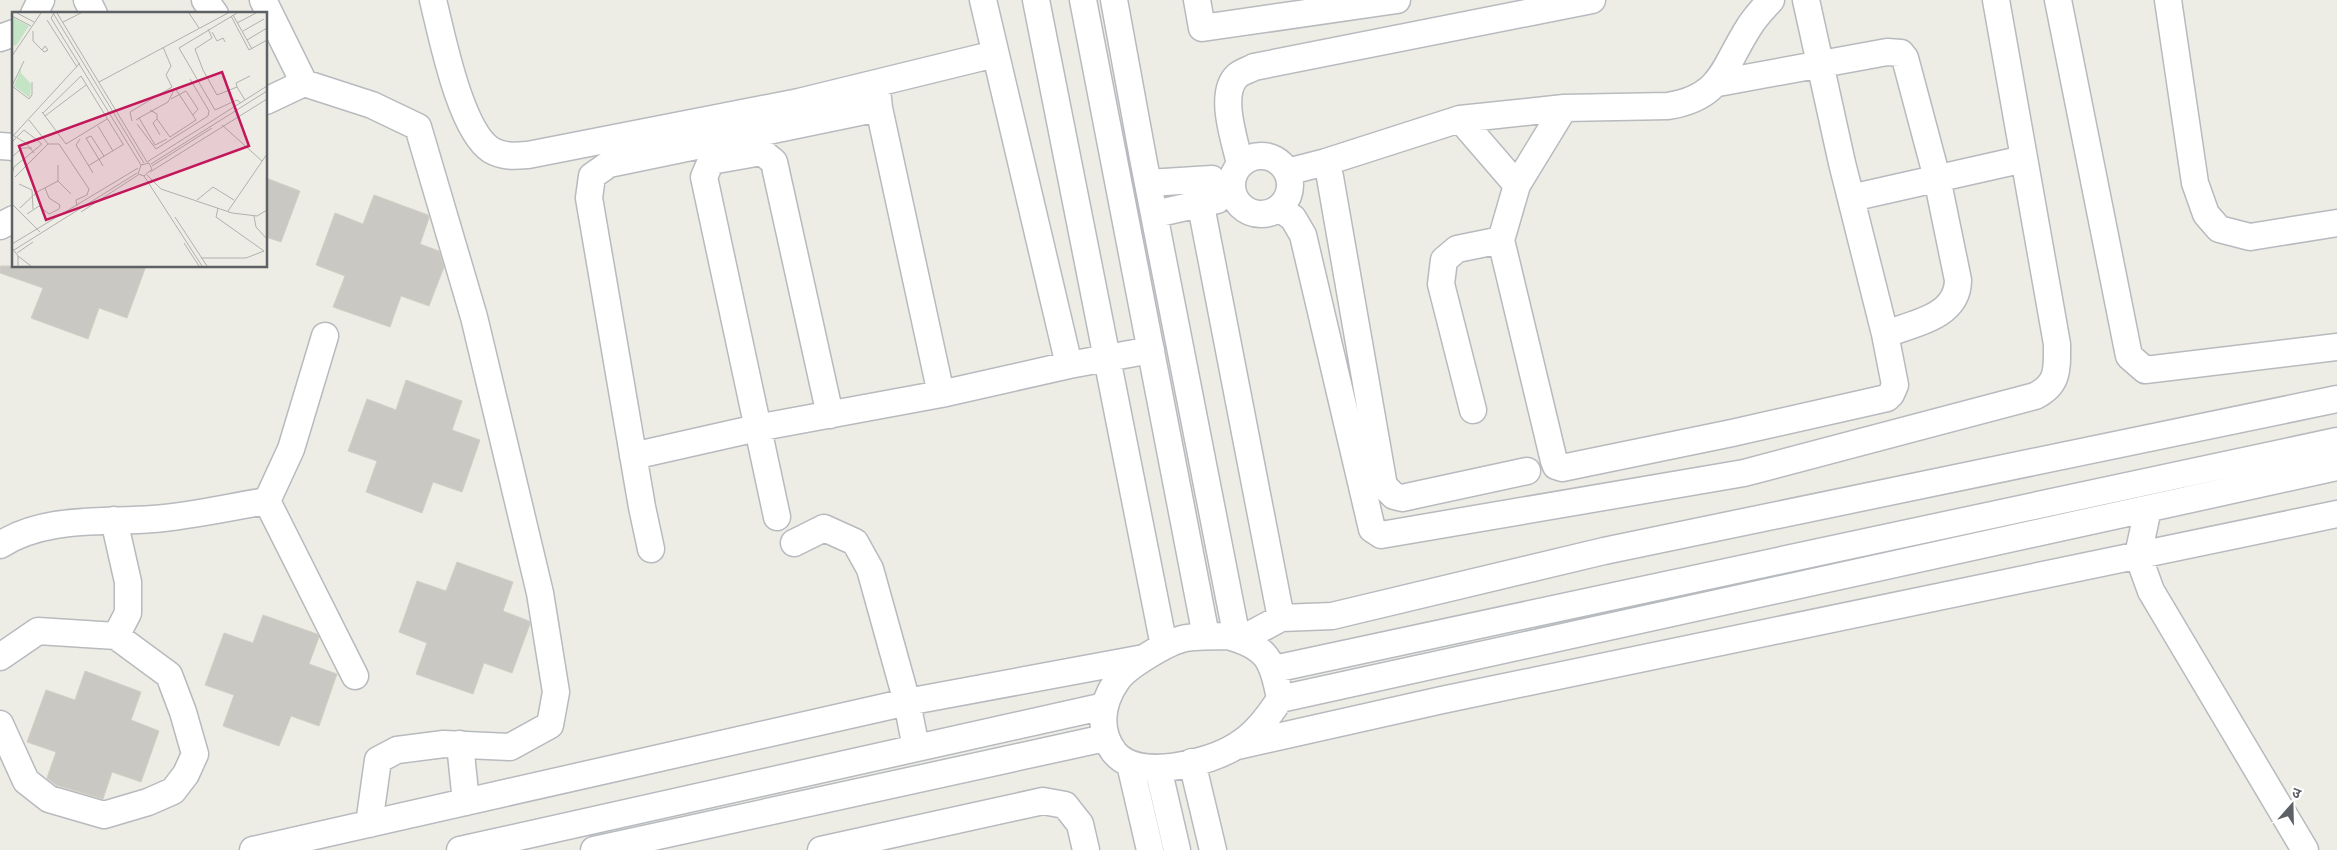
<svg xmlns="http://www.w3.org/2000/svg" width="2337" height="850" font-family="Commissioner,'Noto Sans Devanagari',sans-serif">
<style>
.building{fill:#cac8c2;stroke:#d2cfc4}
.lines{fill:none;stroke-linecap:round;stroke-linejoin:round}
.minor-casing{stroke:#b7babe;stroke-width:29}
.minor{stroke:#fff;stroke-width:26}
.inset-road{fill:none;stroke:#b0b1ad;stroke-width:1}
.view{fill:#c2185b;fill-opacity:0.15;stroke:#c2185b;stroke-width:2.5}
.inset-edge{fill:none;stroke:#5d6064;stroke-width:2.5}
</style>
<rect width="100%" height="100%" fill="#eeede5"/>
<path class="building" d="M266 178 300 191 281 242 266 237Z
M374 195 428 215 429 218 420 244 439 251 444 267 429 306 401 296 390 327 333 307 345 276 316 265 335 213 363 224Z
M0 266H146L127 318 99 308 88 339 31 318 43 288 0 273Z
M406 380 462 401 452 430 480 440 462 492 433 482 422 513 366 492 377 461 348 451 367 399 396 410Z
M457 562 513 582 503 611 529 621 530 624 512 673 484 663 473 694 416 674 427 643 399 632 417 581 446 591Z
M263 615 317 634 319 637 309 664 337 674 319 726 291 716 279 746 223 726 234 695 205 685 224 633 253 643Z
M85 671 141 692 131 720 159 731 141 782 112 772 103 799 56 785 47 778 56 752 27 742 46 690 75 700Z"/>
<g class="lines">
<g class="minor-casing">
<path id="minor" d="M87 0 94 14
M205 0 215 14
M263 0 304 83
M433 0C442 36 460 130 491 150 503 157 514 156 528 155L799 102 995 54
M983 0 1069 365
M1036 0 1164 646
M1083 0 1206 636
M1114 0 1143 158 1237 638
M1197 0 1202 28 1397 0
M2058 0 2129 356 2145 370 2337 347
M2168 0 2195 183 2206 214 2219 229 2250 237 2337 223
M34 14 41 0
M0 38 14 33
M1718 83 1887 52 1901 53 1905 58 1937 178 1958 280C1958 317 1913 324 1885 334
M877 90 879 108 941 394
M266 101 304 83 372 105 418 127 474 317 540 593 556 692 550 725 510 747 444 744 397 750 378 760 369 824
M1460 119 1517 185 1501 240 1457 249 1444 260 1441 284 1473 410
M0 146 14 147
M1232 185a29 29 0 1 1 58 0a29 29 0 1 1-58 0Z
M1326 162 1460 119 1564 108 1668 106C1723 97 1723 67 1749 27 1755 17 1763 9 1771 0
M1240 164C1235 141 1218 94 1237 76 1241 72 1249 70 1254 67L1592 0
M1287 172 1326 162 1330 177 1384 486 1394 496 1402 498 1527 471
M1196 180 1281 618
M1148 183 1212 179
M1517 185 1564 108
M1851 198 2024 159
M1279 208 1293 218 1303 235 1372 529 1381 535 1744 473 2035 396C2059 384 2057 369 2057 344L1996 0
M1155 214 1217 200
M0 226 14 219
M1501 240 1554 461 1556 466 1562 468 1732 433 1887 398 1891 394 1895 385 1885 334 1842 163 1806 0
M633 456 757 428 941 394 1069 365 1151 350
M267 501 355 676
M2148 509 2138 555 2151 591 2305 850
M777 517 704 177 711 161 762 152 774 162 830 415
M794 543 824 528 855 542 870 569 907 702 916 748
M0 545C45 516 102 523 153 519 191 516 229 507 267 501L291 449 325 336
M651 549 642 507 589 198 592 176 609 164 879 108
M1228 636C1268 647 1273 661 1280 699 1268 717 1255 735 1236 746 1209 763 1138 782 1114 752 1098 731 1101 704 1116 682 1125 667 1169 641 1186 638 1200 636 1214 636 1228 636Z
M1242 639 1281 618 1332 616 1604 551 2337 399
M0 657 38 631 116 636
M1274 669 2337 441
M1280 699 2337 467
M0 724 26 781 49 799 104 815 148 802 173 791 186 774 195 754 183 712 169 675 116 636 128 613V582L114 520
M460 744 466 802
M1237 746 1442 700 2337 514
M1192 762 1213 850
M1130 764 1150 850
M1158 768 1177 850
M253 850 907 702 1144 658
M460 850 1105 706
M594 850 1105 738
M821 850 1043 801 1065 805 1080 824 1086 850"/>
</g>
<use href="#minor" class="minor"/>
</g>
<g transform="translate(12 12)">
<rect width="255" height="255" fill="#eeede5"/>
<path d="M0 5 17 14 4 34 0 32ZM9 56V61L19 72 18 86 2 74Z" fill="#c3e4c5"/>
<path class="inset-road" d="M5 1 22 10M41 1 132 151M42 1 39 6 129 153M45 1 135 150M177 1 187 16M225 1 167 36 203 98 225 88 229 91M221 3 240 37M0 4 19 14M219 4 237 38 255 28M35 8 65 55M51 10 69 1M225 11 244 1M196 17 200 26 183 37 191 58 205 83 225 75 233 88M21 19V29L32 40 36 38 33 34 30 38M231 19 252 7M200 20 205 29 211 26 213 30M235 28 255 16M0 44 29 1M12 49 0 74 17 87 20 83V70M87 70 216 1M225 75 224 71 238 64M159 87 174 79 186 97 181 103M138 98 145 102V107L141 111 148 123M30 100 54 132 95 107M31 101 69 64 111 132M33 104 74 73M127 106 156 90 163 76 184 108 158 125 145 107M17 108 36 132M124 108 127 106 143 133 155 127M120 109 118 100 160 75 154 63 159 54 151 35M125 112 144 137 196 104 197 99 178 67M210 113 250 149M86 114 101 139M2 124 14 131 22 141M0 125 68 51M68 127 64 133 81 161M0 130 12 118 30 132 2 155 0 162M0 145 10 136H20M135 150 255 74M139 152 255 79M76 154 112 132M91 154 74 126 79 124 92 144M140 154 200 116M138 160 255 87M135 163 149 177 220 201 245 204 255 198M132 164 140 157 137 151 129 153 126 162 132 164 190 254M3 165 36 132H47L77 177 75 183 64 188 65 194M46 169 59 182M7 172 20 178 21 197M185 188 201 175 222 188M0 192 28 220M8 196 25 180 46 169V153M216 199 255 142M69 200 126 163M15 202 27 194 37 202 47 197 48 193 37 186 33 176M242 204 244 215 255 227M163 205 195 254M172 231 187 254M0 232 126 156M0 236 6 244V254M2 238 125 161M5 241 21 230M6 244 19 254M189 246H234L252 239 204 205 206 196"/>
<path class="view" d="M210 60 237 134 34 208 7 134Z"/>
<rect width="255" height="255" class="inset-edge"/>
</g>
<g transform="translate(2292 805) rotate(20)" stroke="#ffffff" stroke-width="4" paint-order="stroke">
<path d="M0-4L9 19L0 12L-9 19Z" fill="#5d6064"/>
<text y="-8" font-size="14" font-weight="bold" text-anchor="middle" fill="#5d6064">उ</text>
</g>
</svg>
